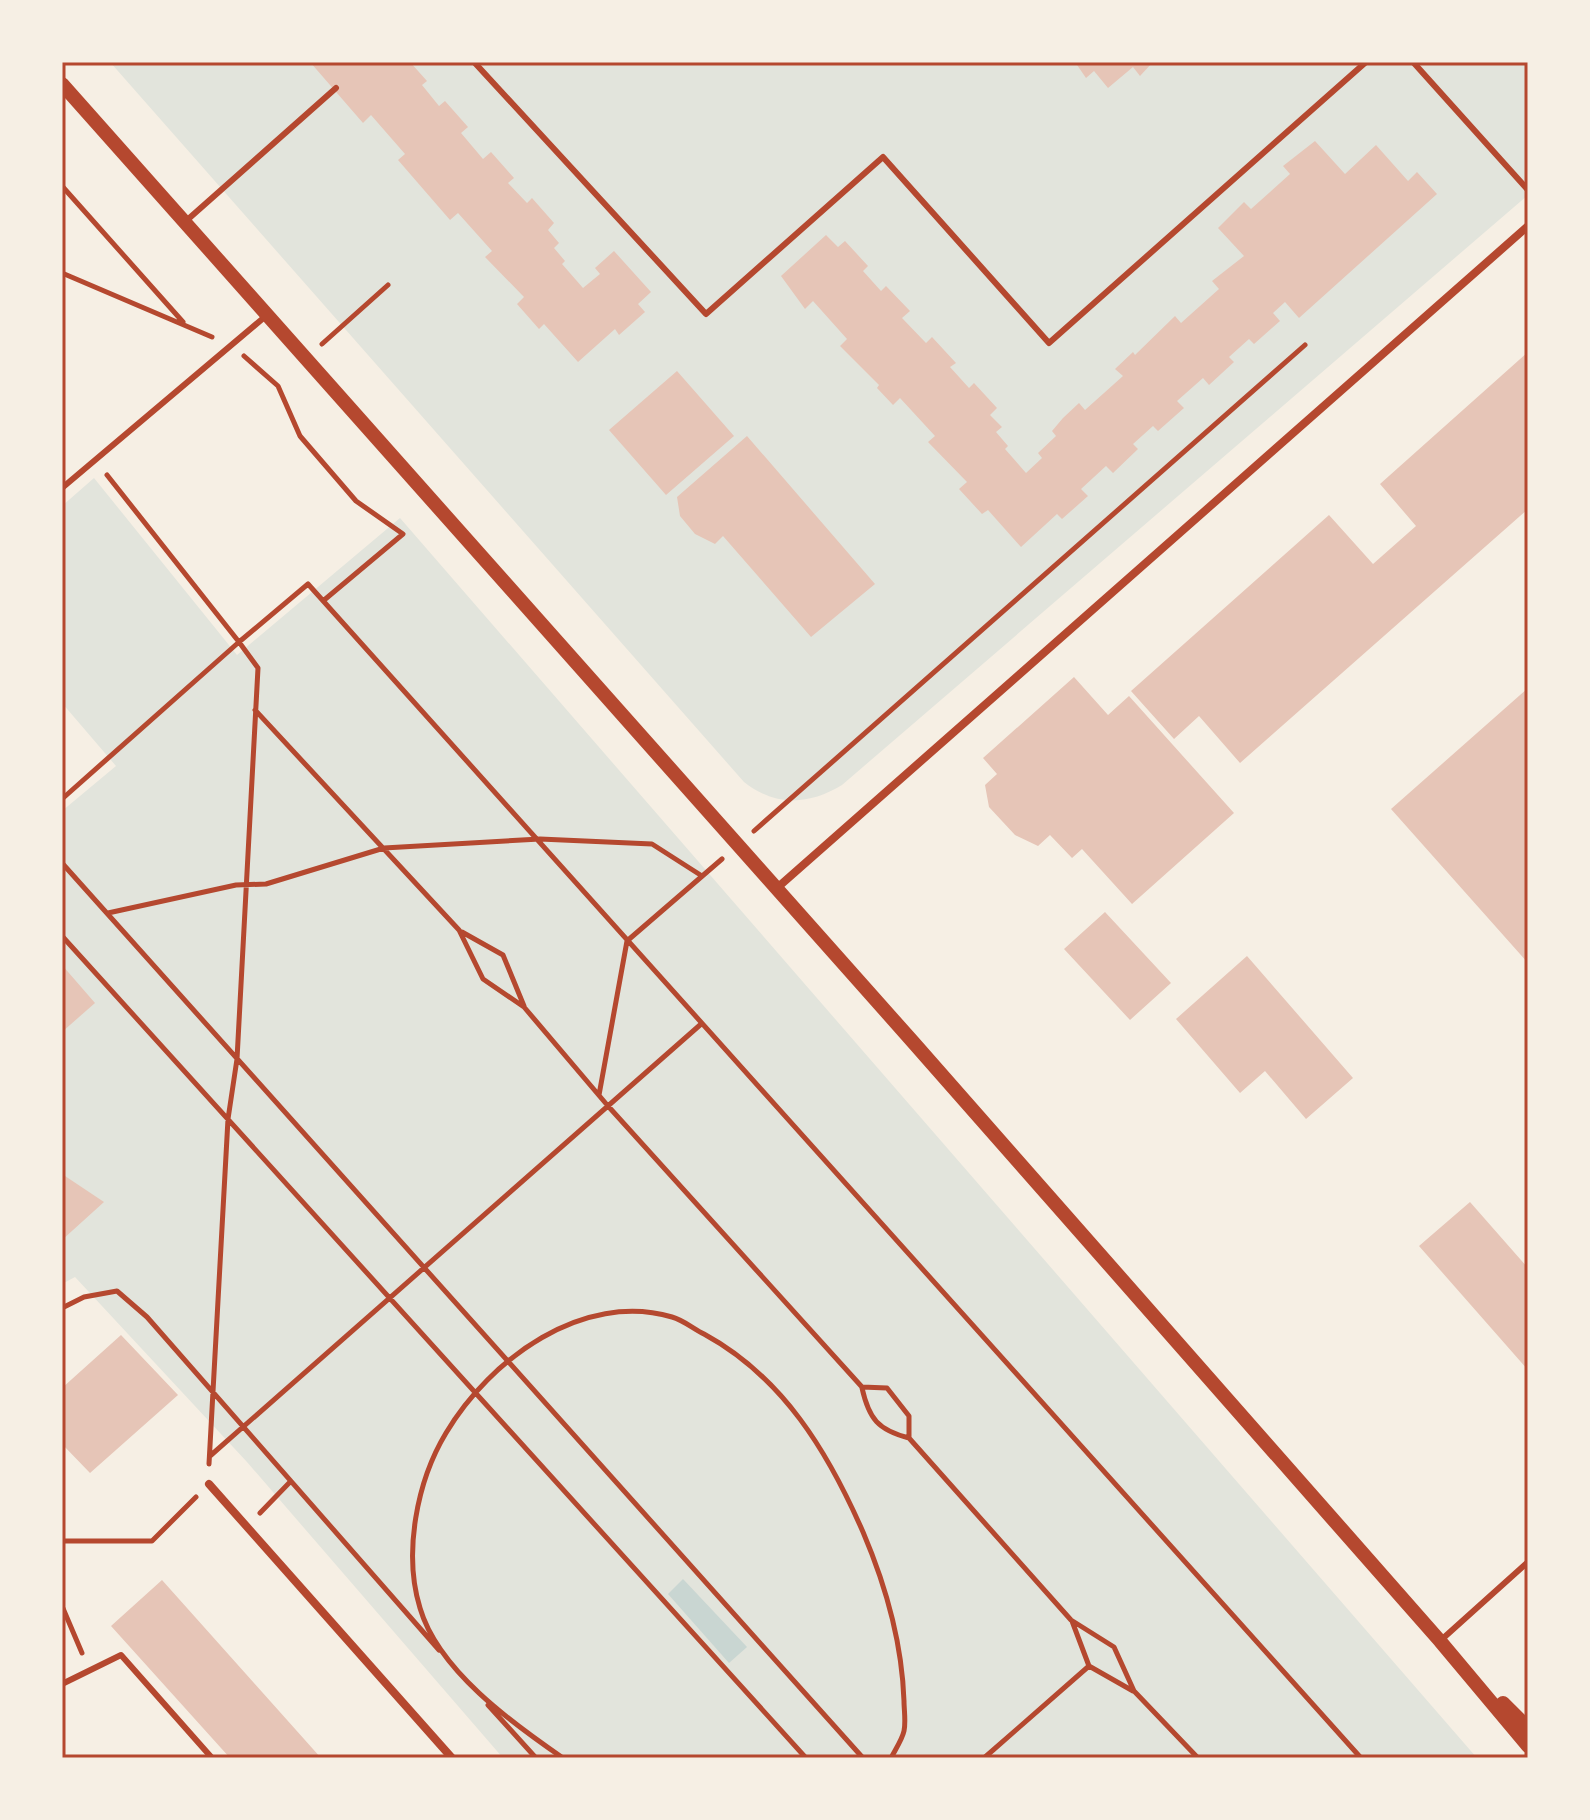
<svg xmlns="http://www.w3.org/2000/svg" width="1590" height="1820" font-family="'Nunito Sans',sans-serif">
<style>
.green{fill:#e2e4dc}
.water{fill:#c9d6d2}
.building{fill:#e6c5b7}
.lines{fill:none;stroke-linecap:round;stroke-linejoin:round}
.path{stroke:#b5482f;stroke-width:5}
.service{stroke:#b5482f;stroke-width:6}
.minor{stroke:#b5482f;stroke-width:8}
.tertiary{stroke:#b5482f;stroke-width:14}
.neatline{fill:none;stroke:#b5482f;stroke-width:3}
</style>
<rect width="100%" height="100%" fill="#f6efe4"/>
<path class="green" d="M110 62H1528V195L842 785C809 805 776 807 744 782Z
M94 478 237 655 400 518 1477 1758H503L247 1462 75 1277 62 1284V811L116 766 62 703V506Z"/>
<path class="water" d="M683 1579 747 1647 729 1663 668 1594Z"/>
<path class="building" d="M310 62H410L427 81 422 85 439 106 445 101 468 127 461 133 483 159 491 152 514 178 508 183 527 203 532 198 554 223 548 230 559 243 554 248 565 261 562 264 583 288 600 274 595 268 614 251 651 292 638 304 645 312 619 335 615 329 578 362 544 324 539 329 517 304 524 297 485 257 492 251 458 213 450 220 398 160 405 154 371 115 363 123Z
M1075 62H1153L1140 76 1133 67 1108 88 1094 71 1086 78Z
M1315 141 1345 174 1376 145 1408 181 1417 172 1437 194 1299 318 1285 302 1273 313 1280 321 1254 344 1249 339 1229 357 1234 362 1209 385 1203 378 1177 401 1184 408 1158 431 1153 426 1133 444 1138 449 1113 473 1106 466 1081 489 1088 496 1062 519 1057 514 1021 547 988 510 982 514 959 489 967 482 928 442 935 436 900 398 893 405 877 388 879 385 840 346 847 339 813 301 805 309 781 276 826 235 838 247 845 241 868 266 863 271 881 291 886 286 910 311 902 318 926 343 932 337 956 363 950 367 969 388 974 383 997 408 990 415 1002 427 996 432 1008 446 1005 449 1026 473 1042 458 1038 453 1056 436 1052 431 1063 418 1079 403 1085 410 1123 376 1115 369 1133 352 1135 355 1175 316 1181 323 1219 289 1212 281 1244 256 1218 228 1244 202 1251 209 1290 174 1283 166Z
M1528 352V509L1240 763 1199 716 1174 739 1131 691 1329 515 1373 564 1416 526 1380 484Z
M677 371 734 436 666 495 609 430Z
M747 436 875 584 811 637 723 536 715 544 695 534 680 516 677 497Z
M1074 677 1108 715 1129 696 1234 813 1132 904 1082 849 1072 858 1050 835 1038 846 1015 835 989 807 985 785 997 774 983 758Z
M1528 688V963L1391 809Z
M1105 912 1171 983 1130 1020 1064 949Z
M1247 956 1353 1078 1306 1119 1265 1071 1240 1093 1176 1019Z
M62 965 95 1003 62 1032Z
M62 1174 104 1202 62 1240Z
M1470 1202 1528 1268V1370L1419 1246Z
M121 1335 178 1395 90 1473 62 1444V1388Z
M162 1580 321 1758H230L111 1626Z"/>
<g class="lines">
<path class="path" d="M62 186 183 322
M62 273 212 337
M322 344 388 285
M244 356 278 386 300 436 356 501 403 534 323 601
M107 475 239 642 308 584 1361 1758
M255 710 459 930 483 979 524 1007 608 1106 862 1387 887 1388 909 1416V1438L1071 1620 1114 1647 1134 1691 1198 1758
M62 799 239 642 258 668 237 1059 228 1119 209 1464
M754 831 1305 345
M62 863 863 1758
M108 913 236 885 266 884 384 848 540 839 652 844 702 876
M462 932 503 955 524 1006
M62 936 806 1758
M599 1095 627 941 722 859
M62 1308 84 1297 117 1291 147 1317 439 1650
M862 1388C869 1419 878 1430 909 1438
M210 1456 700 1025
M260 1513 290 1482
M62 1541H152L196 1497
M62 1606 82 1653
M1072 1621 1089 1666 1133 1691
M488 1705 536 1758
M563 1758C512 1723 438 1670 420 1608 403 1553 417 1481 446 1433 490 1359 583 1291 672 1317 683 1320 694 1329 704 1334 783 1377 828 1452 863 1532 886 1586 902 1642 904 1701 904 1710 906 1722 904 1731 902 1740 895 1750 891 1758
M984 1758 1089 1666"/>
<path class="service" d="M474 62 706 314 883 157 1049 343 1366 62
M1413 62 1528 190
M186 221 336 88
M62 488 267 315
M1440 1641 1528 1562
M62 1684 121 1655 212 1758"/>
<path class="minor" d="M777 888 1528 226
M209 1484 452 1758"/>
<path class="tertiary" d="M62 84 913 1042 1440 1641 1528 1746
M1503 1703 1528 1728"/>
</g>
<rect width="1590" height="1820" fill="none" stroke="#f6efe4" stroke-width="128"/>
<rect x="64" y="64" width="1462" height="1692" class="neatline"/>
</svg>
